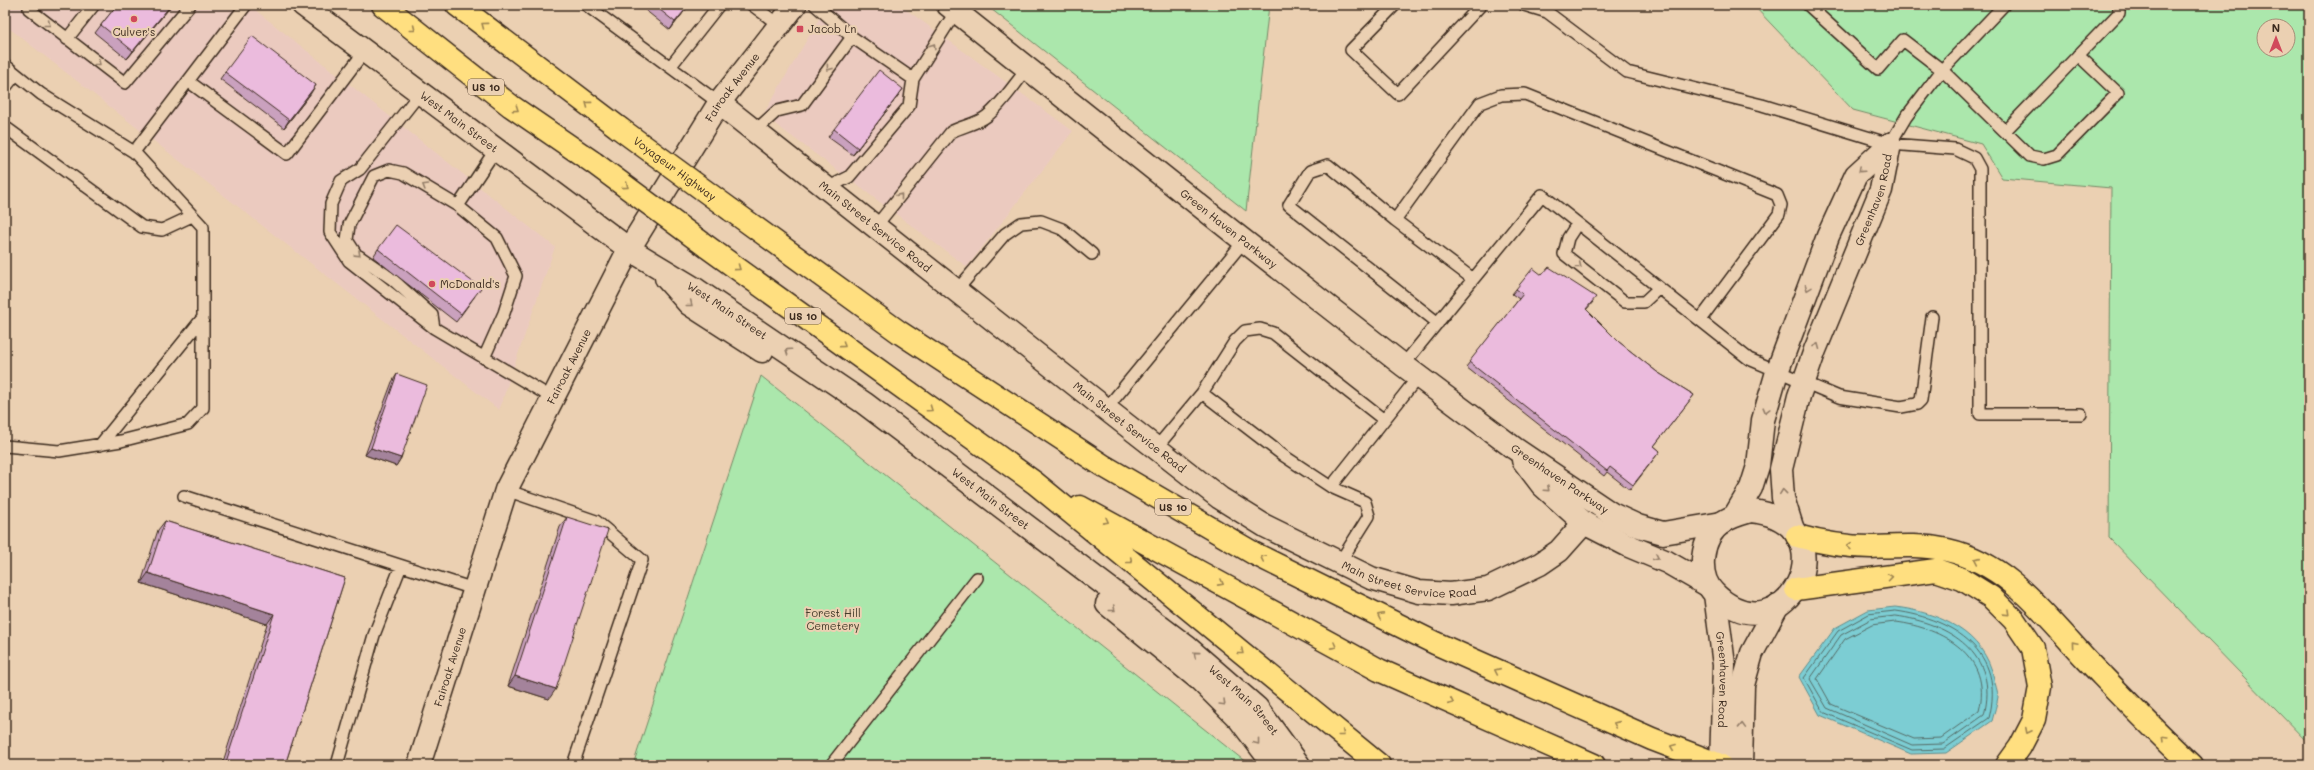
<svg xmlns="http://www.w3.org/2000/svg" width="2314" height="770" font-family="Mali,sans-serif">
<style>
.built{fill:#ebcabf}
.green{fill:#abe7ac;stroke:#738865;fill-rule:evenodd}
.water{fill:#7bcdd3;stroke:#618c8b}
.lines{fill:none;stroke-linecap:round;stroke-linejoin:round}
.shore{stroke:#556b66;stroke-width:1}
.service-casing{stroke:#3b2a1e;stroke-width:14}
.minor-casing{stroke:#3b2a1e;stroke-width:25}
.tertiary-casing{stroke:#3b2a1e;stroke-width:25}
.secondary-casing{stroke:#3b2a1e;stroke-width:25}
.motorway-casing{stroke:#3b2a1e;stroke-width:25}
.service{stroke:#ebd0b2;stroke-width:11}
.minor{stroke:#ebd0b2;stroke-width:22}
.tertiary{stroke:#ebd0b2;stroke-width:22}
.secondary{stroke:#ebd0b2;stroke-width:22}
.motorway{stroke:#ffdf80;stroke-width:22}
.motorway-bridge-casing{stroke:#3b2a1e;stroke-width:25;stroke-linecap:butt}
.motorway-bridge{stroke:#ffdf80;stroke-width:22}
.wall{fill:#caa1be;stroke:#3b2a1e}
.shaded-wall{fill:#a4839b;stroke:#3b2a1e}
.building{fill:#ebbbdd;stroke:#3b2a1e}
.oneway{stroke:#937d68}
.oneway2{stroke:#9d844f}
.poi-dot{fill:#d1495b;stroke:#ebd0b2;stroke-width:1.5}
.labels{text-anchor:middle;stroke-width:4;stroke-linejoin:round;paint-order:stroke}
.shield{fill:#ebd0b2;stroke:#705c4a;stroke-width:1}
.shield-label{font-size:10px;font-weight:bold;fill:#3b2a1e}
.poi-label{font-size:11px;fill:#3b2a1e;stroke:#ebd0b2;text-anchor:start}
.street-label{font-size:11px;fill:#3b2a1e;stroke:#ebd0b2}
.park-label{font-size:11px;fill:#463d2c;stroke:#ebd0b2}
</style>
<rect width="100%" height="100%" fill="#ebd0b2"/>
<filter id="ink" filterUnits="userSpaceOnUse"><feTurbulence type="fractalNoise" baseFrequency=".025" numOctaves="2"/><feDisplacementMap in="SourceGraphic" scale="8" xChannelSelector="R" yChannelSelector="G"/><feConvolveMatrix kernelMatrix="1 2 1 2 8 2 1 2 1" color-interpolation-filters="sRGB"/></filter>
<g filter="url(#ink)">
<path class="built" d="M5 5H249L555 247 499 410 5 25Z
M827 5H900L1073 131 967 267 763 115Z"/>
<path class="green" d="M986 5H1269L1246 211Z
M1753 5H2309V744L2109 538 2111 188 2002 178 1981 144 1853 110ZM2264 26H2288V50H2264Z
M761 376 1247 763 1245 765H633Z"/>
<path class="water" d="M1895 607C1938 612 1985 632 1994 679 1995 684 1998 691 1998 697 1997 704 1994 713 1992 721L1946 753 1911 754 1820 715 1799 677 1835 628 1868 610Z"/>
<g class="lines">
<path class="shore" d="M1896 611C1954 619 2006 652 1989 718L1944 749 1912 750 1823 712 1804 678 1838 631 1869 614Z
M1896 616C1949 623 2000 654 1984 715L1943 744 1912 745 1827 708 1810 679 1841 635 1871 619Z
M1896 622C1943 628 1993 656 1979 711L1941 738 1914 739 1831 704 1817 679 1845 639 1872 625Z"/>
<g class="service-casing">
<path id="service" d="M32 5 29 9 125 83 190 5
M586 5 719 103
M752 5 779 25
M815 5 852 37 913 79
M1395 5 1351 50 1398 94 1481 5
M1524 5 1547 12 1627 72 1762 105 1890 144 1955 149 1974 158 1980 169V414H2081
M1808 5 1878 69 1903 40 1942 70 2030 156 2044 159 2057 155 2118 93 2078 55
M67 39 94 5
M5 65 41 94 134 152 246 5
M670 67 719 5
M188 81 287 154 364 52
M5 88 16 74
M420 93 360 169 341 181 331 204 330 232 349 261 434 328 551 397
M5 127 142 227 162 230 192 216
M755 131 777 111 802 105 852 37
M2005 131 2119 13V5
M1890 144 1906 117 1942 70 2004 5
M827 188 849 177 909 106 913 79 956 11
M458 206 496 149
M1395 220 1328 165 1310 171 1289 205 1438 323
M1577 224 1568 238 1564 254 1625 302H1644L1659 288
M876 226 951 132C962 126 977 124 987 116 1003 103 1015 83 1028 68
M1473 279 1395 220 1480 103 1501 95 1525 94 1777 195 1781 205 1779 214 1700 320
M957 290 1005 234 1021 223 1041 221 1062 229 1092 254
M434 328 432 315 392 279 356 254 347 240 349 225 374 176 389 170 403 173 458 206 497 238 516 276 504 313 484 358
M1403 365 1542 195 1749 359 1839 397 1901 407 1917 404 1921 400 1932 317
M1202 393 1284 456 1331 487 1365 502 1369 516 1340 562
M1106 409 1244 241
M100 445 201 320
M5 446 59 451 121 441 188 424 203 408V227L134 152
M1156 448 1202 393 1235 341 1245 331 1260 329 1273 333 1384 420
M1331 487 1418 377
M506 490 596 521 642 560 573 765
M184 496 474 589
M337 765 374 635 401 566
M831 765 977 578"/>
</g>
<g class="minor-casing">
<g id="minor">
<path id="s1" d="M719 103 1106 409 1220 498 1265 526 1371 578 1419 592 1451 594 1488 589 1540 564 1559 551 1584 523"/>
<path d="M1735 515 1751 488 1758 466 1763 420 1777 372 1828 236 1856 175 1890 144"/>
<path id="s2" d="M1793 530 1783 498 1781 469 1799 396 1815 350 1881 190 1890 144"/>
<path id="s3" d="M419 765 506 490 629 249"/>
</g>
</g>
<g class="tertiary-casing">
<g id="tertiary">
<path id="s4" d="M303 5 629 249 697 290 864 403 1187 647 1257 708 1299 765"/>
<path id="s5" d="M948 5 1234 233 1403 365 1514 448 1612 514 1638 526 1663 533 1722 523"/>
<path id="s6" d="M629 249 719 103 795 5"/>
<path d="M666 278 689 304 762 351"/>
<path d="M1523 460 1542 485 1584 523 1629 546 1667 562 1707 585"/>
<path d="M1107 604 1200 680 1240 720 1274 765"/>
</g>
</g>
<g class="secondary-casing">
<g id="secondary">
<path d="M1751 511C1854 522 1786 662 1715 594 1696 576 1700 537 1723 522 1732 516 1741 514 1751 511Z"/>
<path id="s7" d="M1715 594 1724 665 1721 765"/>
<path d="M1741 765 1743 685 1752 653 1778 605"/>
</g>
</g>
<g class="motorway-casing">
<path id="motorway" d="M383 5 511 106 594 163
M457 5 619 128
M731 210 899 332 1102 465 1255 554 1435 643 1652 739 1720 765
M706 246 1035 483 1379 765
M1080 507 1379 670 1594 765
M1797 536C1822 543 1845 547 1871 547 1897 546 1922 544 1947 550 2010 564 2045 616 2087 660 2121 695 2156 732 2192 765
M1796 589 1936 570 1962 579 1991 597 2014 620 2033 648 2040 687 2034 720 2020 747 2007 765"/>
</g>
<use href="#service" class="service"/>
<use href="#minor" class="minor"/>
<use href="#tertiary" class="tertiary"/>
<use href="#secondary" class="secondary"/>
<use href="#motorway" class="motorway"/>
<g class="motorway-bridge-casing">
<g id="motorway-bridge">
<path id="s8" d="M619 128 731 210"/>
<path d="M594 163 706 246"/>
</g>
</g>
<use href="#motorway-bridge" class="motorway-bridge"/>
</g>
<path class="wall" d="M117 5H172L127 59 95 33 101 25Z
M647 5H689L670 30 644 9Z
M225 72 311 93 284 128 220 79Z
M897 97 853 155 828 137 834 129Z
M378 249 475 296 456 322 373 257Z
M1542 275 1593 302 1586 310 1619 342 1657 372 1694 395 1654 446 1660 451 1630 490 1607 472 1604 476 1466 367 1519 299 1512 294 1516 289Z
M397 374 401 458 396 466 365 455 392 382Z
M567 517 549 699 508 686 560 527Z
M165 521 345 578 285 765H222L267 624 141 583 158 530Z"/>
<path class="shaded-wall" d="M171 5H172L127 59 133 51Z
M689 5 670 30 675 22Z
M316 85 311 93 284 128 289 120Z
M903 89 897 97 853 155 858 148Z
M371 448 401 458 396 466 365 455Z
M148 573 274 614 267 624 141 583Z
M515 676 556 689 549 699 508 686Z"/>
<path class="building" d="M117 5H171L133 51 101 25Z
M654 5H689L675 22Z
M252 36 316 85 289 120 225 72Z
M879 70 903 89 858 148 834 129Z
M396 225 481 288 461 314 378 249Z
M1549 267 1596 297 1586 309 1619 342 1657 372 1694 395 1654 446 1660 451 1633 485 1610 467 1607 471 1469 362 1523 294 1516 289 1533 268 1542 275Z
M397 374 427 385 401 458 371 448Z
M567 517 608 530 556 689 515 676Z
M165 521 345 578 285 765H225L274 614 148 573Z"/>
<defs><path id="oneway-chevron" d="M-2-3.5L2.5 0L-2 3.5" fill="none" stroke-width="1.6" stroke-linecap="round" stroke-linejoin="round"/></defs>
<g class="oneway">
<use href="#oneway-chevron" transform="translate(48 24) rotate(38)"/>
<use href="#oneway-chevron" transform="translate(933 46) rotate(-57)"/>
<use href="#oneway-chevron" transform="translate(98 63) rotate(38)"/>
<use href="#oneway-chevron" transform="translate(829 68) rotate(126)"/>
<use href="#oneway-chevron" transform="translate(1861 170) rotate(138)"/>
<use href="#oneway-chevron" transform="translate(425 186) rotate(-149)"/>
<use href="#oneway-chevron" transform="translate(900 196) rotate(-51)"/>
<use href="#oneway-chevron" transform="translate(358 254) rotate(44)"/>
<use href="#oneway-chevron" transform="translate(1579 266) rotate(39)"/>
<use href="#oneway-chevron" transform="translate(1808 288) rotate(111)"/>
<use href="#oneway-chevron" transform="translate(690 304) rotate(39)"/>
<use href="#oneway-chevron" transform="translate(1817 346) rotate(-68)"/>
<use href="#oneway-chevron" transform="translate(788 351) rotate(-146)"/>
<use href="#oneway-chevron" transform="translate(1766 410) rotate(105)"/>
<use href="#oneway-chevron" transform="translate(1547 489) rotate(42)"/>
<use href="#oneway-chevron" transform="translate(1783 492) rotate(-96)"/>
<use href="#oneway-chevron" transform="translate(1656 557) rotate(24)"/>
<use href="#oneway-chevron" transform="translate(1113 609) rotate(39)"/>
<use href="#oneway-chevron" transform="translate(1196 654) rotate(-139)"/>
<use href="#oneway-chevron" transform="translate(1223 703) rotate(45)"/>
<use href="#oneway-chevron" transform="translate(1742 726) rotate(-88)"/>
<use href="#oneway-chevron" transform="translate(1257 742) rotate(52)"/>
</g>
<g class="oneway2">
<use href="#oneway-chevron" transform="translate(484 25) rotate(-143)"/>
<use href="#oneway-chevron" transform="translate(413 29) rotate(38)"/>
<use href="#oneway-chevron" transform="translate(588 104) rotate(-143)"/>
<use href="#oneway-chevron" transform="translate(516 109) rotate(34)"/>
<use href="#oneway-chevron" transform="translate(626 186) rotate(37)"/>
<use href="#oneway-chevron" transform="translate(738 268) rotate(36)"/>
<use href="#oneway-chevron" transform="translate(843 345) rotate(36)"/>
<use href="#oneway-chevron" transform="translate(930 409) rotate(35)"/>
<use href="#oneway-chevron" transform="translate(1106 521) rotate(28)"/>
<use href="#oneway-chevron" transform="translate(1849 546) rotate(-178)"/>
<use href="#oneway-chevron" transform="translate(1263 558) rotate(-154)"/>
<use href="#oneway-chevron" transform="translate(1977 560) rotate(-156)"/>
<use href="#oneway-chevron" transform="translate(1130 561) rotate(39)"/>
<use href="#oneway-chevron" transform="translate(1890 577) rotate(-8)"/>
<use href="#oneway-chevron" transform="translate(1221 583) rotate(29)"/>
<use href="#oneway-chevron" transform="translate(2007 613) rotate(44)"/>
<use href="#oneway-chevron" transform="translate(1380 616) rotate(-153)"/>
<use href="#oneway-chevron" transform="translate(2074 644) rotate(-131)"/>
<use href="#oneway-chevron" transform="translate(1334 646) rotate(29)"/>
<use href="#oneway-chevron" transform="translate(1241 652) rotate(39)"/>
<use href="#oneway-chevron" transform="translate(1497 671) rotate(-156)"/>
<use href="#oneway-chevron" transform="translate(1451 702) rotate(24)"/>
<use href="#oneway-chevron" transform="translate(1616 724) rotate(-156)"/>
<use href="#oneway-chevron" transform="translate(2028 731) rotate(117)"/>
<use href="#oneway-chevron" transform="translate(1342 734) rotate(39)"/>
<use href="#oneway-chevron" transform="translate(2164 738) rotate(-135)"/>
<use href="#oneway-chevron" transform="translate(1673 747) rotate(-159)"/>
</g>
</g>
<g class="poi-dot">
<circle cx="134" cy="19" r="4"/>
<rect x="796" y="25" width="8" height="8" rx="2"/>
<circle cx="432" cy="284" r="4"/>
</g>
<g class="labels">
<g class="shield">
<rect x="468" y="79" width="36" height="16" rx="3"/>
<rect x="785" y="308" width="36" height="16" rx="3"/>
<rect x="1155" y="499" width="36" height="16" rx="3"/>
</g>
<g class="shield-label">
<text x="486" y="91">US 10</text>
<text x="803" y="320">US 10</text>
<text x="1173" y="511">US 10</text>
</g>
<g class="poi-label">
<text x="808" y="33">Jacob Ln</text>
<text x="134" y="36" text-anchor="middle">Culver's</text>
<text x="440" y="288">McDonald's</text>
</g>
<g class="street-label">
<text dy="4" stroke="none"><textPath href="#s6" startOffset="192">Fairoak Avenue</textPath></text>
<text dy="4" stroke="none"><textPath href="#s4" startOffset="195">West Main Street</textPath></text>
<text dy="4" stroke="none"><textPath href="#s8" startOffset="69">Voyageur Highway</textPath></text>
<text dy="4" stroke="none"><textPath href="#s2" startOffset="348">Greenhaven Road</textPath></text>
<text dy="4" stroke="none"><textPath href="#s1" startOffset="199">Main Street Service Road</textPath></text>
<text dy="4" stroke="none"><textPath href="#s5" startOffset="359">Green Haven Parkway</textPath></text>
<text dy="4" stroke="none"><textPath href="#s4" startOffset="523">West Main Street</textPath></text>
<text dy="4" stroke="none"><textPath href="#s3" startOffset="427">Fairoak Avenue</textPath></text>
<text dy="4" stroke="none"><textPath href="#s1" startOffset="523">Main Street Service Road</textPath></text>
<text dy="4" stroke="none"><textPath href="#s5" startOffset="774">Greenhaven Parkway</textPath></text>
<text dy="4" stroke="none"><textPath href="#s4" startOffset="847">West Main Street</textPath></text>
<text dy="4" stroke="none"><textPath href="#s1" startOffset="847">Main Street Service Road</textPath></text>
<text dy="4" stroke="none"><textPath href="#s3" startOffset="103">Fairoak Avenue</textPath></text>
<text dy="4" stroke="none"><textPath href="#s7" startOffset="86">Greenhaven Road</textPath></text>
<text dy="4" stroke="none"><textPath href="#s4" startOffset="1171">West Main Street</textPath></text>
</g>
<g class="park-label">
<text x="833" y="617">Forest Hill<tspan x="833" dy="13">Cemetery</tspan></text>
</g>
</g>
<rect width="2314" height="770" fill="none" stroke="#ebd0b2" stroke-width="20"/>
<rect x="10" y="10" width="2294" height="750" fill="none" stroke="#3b2a1e" stroke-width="1.5" filter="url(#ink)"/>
<g transform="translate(2276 38)"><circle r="19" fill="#ebd0b2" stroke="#a58e77"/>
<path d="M0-3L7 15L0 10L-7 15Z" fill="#d1495b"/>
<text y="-6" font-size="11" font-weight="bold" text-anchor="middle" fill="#3b2a1e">N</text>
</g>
</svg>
